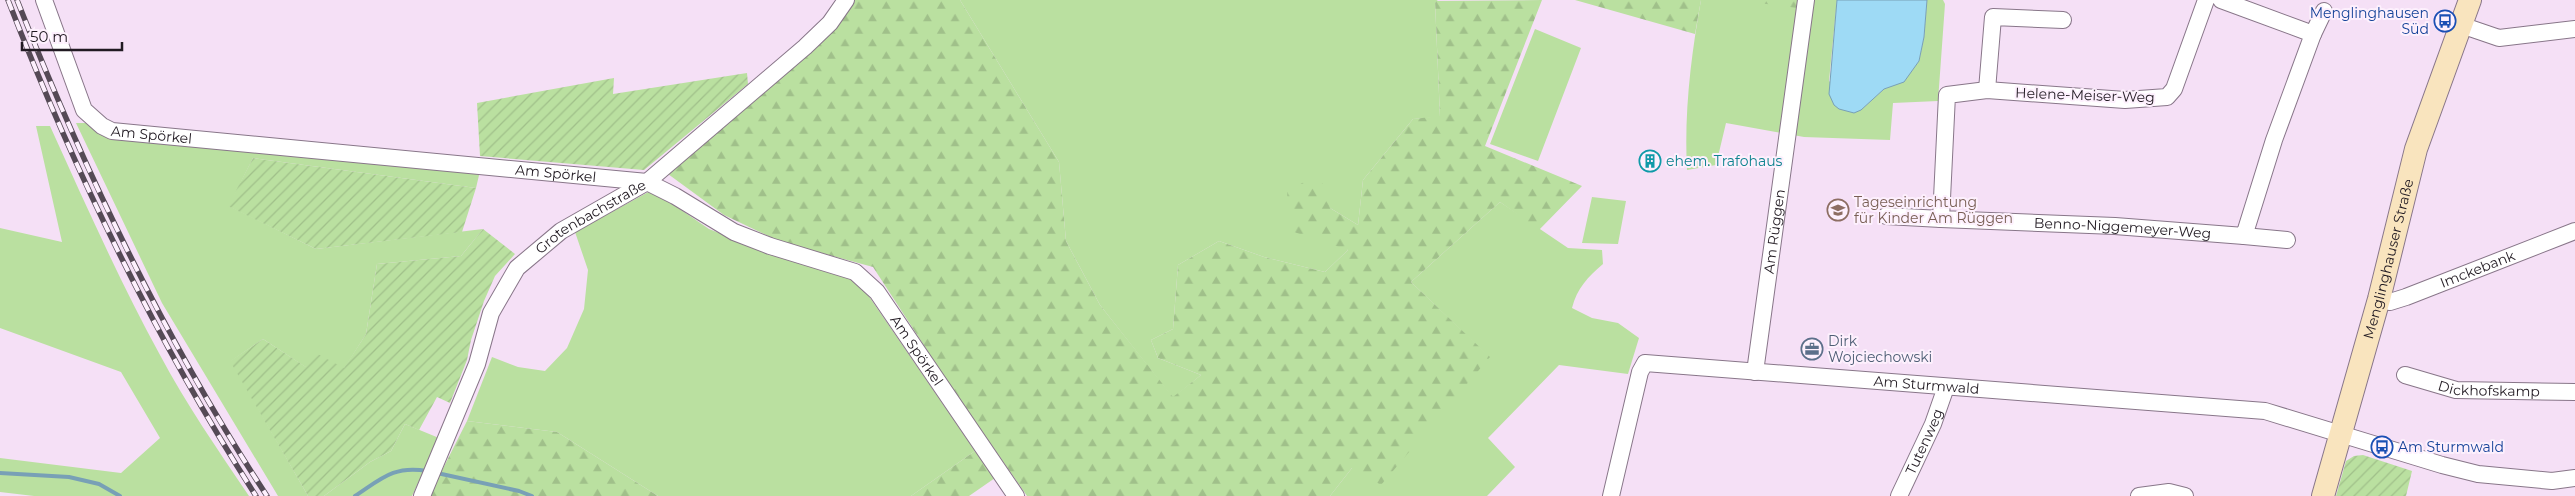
<svg xmlns="http://www.w3.org/2000/svg" width="2575" height="496" font-family="Montserrat,sans-serif">
<style>
.grass{fill:#bae0a0}
.forest{fill:url(#forest-firs)}
.garden{fill:url(#garden-furrows)}
.water{fill:#9edaf5;stroke:#78a0b6}
.lines{fill:none;stroke-linecap:round;stroke-linejoin:round}
.stream{stroke:#78a0b6;stroke-width:4}
.street-casing{stroke:#887689;stroke-width:18}
.secondary-casing{stroke:#887689;stroke-width:24}
.street{stroke:#fff;stroke-width:16}
.secondary{stroke:#f9e4be;stroke-width:22}
.rail-casing{stroke:#554a56;stroke-width:5.5}
.rail{stroke:#fdf0fd;stroke-width:4;stroke-dasharray:11;stroke-linecap:butt}
.labels{text-anchor:middle;stroke-width:4;stroke-linejoin:round;paint-order:stroke}
.transit-label{font-size:14px;fill:#164399;stroke:#fdf0fd;text-anchor:end}
.street-label{font-size:14px;fill:#211a22;stroke:#fdf0fd}
.culture-label{font-size:14px;fill:#0d838f;stroke:#fdf0fd;text-anchor:start}
.education-label{font-size:14px;fill:#785e54;stroke:#fdf0fd;text-anchor:start}
.service-label{font-size:14px;fill:#4e5e75;stroke:#fdf0fd;text-anchor:start}
</style>
<defs>
<pattern id="forest-firs" width="22" height="20" patternUnits="userSpaceOnUse" patternTransform="scale(1.25)"><rect width="22" height="20" fill="#bae0a0"/><path d="M5 1l3.5 6h-7zM16 11l3.5 6h-7z" fill="#a0c08a"/></pattern>
<pattern id="garden-furrows" width="10" height="10" patternUnits="userSpaceOnUse" patternTransform="scale(1.25)"><rect width="10" height="10" fill="#bae0a0"/><path d="M-1 1l2-2M0 10L10 0M9 11l2-2" fill="none" stroke="#a0c08a"/></pattern>
</defs>
<rect width="100%" height="100%" fill="#f5e0f6"/>
<path class="grass" d="M960 0H1438L1435 2 1440 117 1413 119 1363 180 1358 225 1330 208 1287 192 1348 250 1325 272 1264 257 1219 241 1178 265 1173 329 1151 340 1158 358 1201 375 1173 398 1100 305 1066 241 1059 162Z
M1701 0H1837L1829 81 1861 110 1884 89 1904 81 1919 61 1924 37 1927 0H1943L1945 4 1938 101 1893 103 1890 140 1804 137 1726 123 1716 165 1687 170C1684 113 1691 56 1701 0Z
M1535 29 1581 48 1538 161 1490 144Z
M76 123H88L480 171 476 188 253 158 229 206 316 249 483 229 461 256 377 264 366 334 344 369 307 368 263 339 231 361 308 496H278L162 303Z
M36 126H50C85 203 119 280 160 355 186 404 218 450 249 496H34L0 492V458L121 473 160 438 121 372 0 328V228L62 242Z
M652 190 709 229 772 254 847 274 866 292 975 451 911 496H658L557 432 467 421 492 357 518 367 545 371 567 348 584 309 588 270 575 232Z
M1592 197 1626 201 1618 244 1582 243Z
M1500 202 1568 248 1602 250 1603 264C1588 277 1577 288 1572 308L1592 318 1618 323 1639 338 1628 374 1559 365 1488 438 1515 467 1487 496H1330L1352 468 1489 357 1411 282Z
M405 424 439 438 412 496H324L370 462 391 451Z"/>
<path class="forest" d="M853 0H960L1059 162 1066 241 1100 305 1173 397 1201 375 1158 358 1151 340 1173 329 1178 265 1219 241 1264 257 1325 272 1348 250 1291 231 1287 192 1319 173 1330 208 1358 225 1363 180 1413 119 1440 116 1435 1 1542 0 1485 146 1582 186 1539 230 1500 202 1411 282 1490 357 1381 485 1352 468 1330 496H1027L949 384 873 267 781 242 724 215 668 174Z
M1575 0H1701L1695 34Z
M1736 0H1798V8Z
M467 421 557 432 658 496H429Z
M975 451 995 478 969 496H911Z"/>
<path class="garden" d="M747 73 748 84 644 170 480 156 477 103 614 78 613 94Z
M253 158 476 188 462 232 316 249 228 206Z
M483 229 515 254 495 276 484 301 471 340 467 360 450 403 437 397 419 430 405 424 391 451 370 462 324 496H308L230 361 263 339 306 367 314 352 344 368 366 334 377 264 461 256Z
M2363 455 2412 471 2406 496H2336L2346 461 2354 456Z"/>
<path class="water" d="M1837 0H1927L1924 37 1919 61 1904 82 1884 89 1861 110 1854 113 1839 109 1834 105 1829 94Z"/>
<g class="lines">
<path class="stream" d="M0 473 69 477 99 484 120 496
M437 473 519 491 532 496
M355 496C381 479 394 465 427 471"/>
<g class="street-casing">
<g id="street">
<path id="s1" d="M44 0 84 110 102 126 112 131 647 182 675 196 734 232 770 246 855 272 877 292 1016 496"/>
<path id="s2" d="M2206 0 2174 89 2167 97 2125 100 1987 90 1947 95 1941 219 2115 226 2244 236 2274 140 2313 34 2221 0"/>
<path d="M2461 25 2499 38 2575 29"/>
<path d="M2313 34 2324 11"/>
<path d="M1987 90 1993 17 2063 20"/>
<path d="M1886 216 1941 219"/>
<path d="M2244 236 2287 240"/>
<path id="s3" d="M2379 299 2390 302 2406 297 2575 231"/>
<path id="s4" d="M1755 372 1806 0"/>
<path id="s5" d="M2405 375 2456 390 2575 392"/>
<path id="s6" d="M422 496 477 364 491 313 517 268 561 231 647 182 805 47 830 23 846 0"/>
<path id="s7" d="M1611 496 1640 372 1645 363 2265 411 2442 465 2478 474 2552 481 2575 478"/>
<path id="s8" d="M1899 496 1933 424 1946 387"/>
<path d="M2139 496 2169 492 2185 496"/>
</g>
</g>
<g class="secondary-casing">
<g id="secondary">
<path id="s9" d="M2323 496 2379 299 2416 149 2470 0"/>
</g>
</g>
<use href="#street" class="street"/>
<use href="#secondary" class="secondary"/>
<g class="rail-casing">
<path id="rail" d="M8 0C75 173 156 340 256 496
M17 0C85 172 165 341 267 496"/>
</g>
<use href="#rail" class="rail"/>
</g>
<defs>
<g id="bus-ring" transform="scale(1.125)"><circle r="9.5" fill="#fdf0fd" stroke="#1a4fb4" stroke-width="1.5"/><path d="M-5-6H5V4H4V6H2V4H-2V6H-4V4H-5ZM-3.5-4V0h7V-4ZM-3.5 1.2v1.5H-2V1.2ZM2 1.2v1.5H3.5V1.2Z" fill="#1a4fb4"/></g>
<g id="building-ring" transform="scale(1.125)"><circle r="9.5" fill="#fdf0fd" stroke="#0f9aa8" stroke-width="1.5"/><path d="M-4-6H4V6H1V3H-1V6H-4ZM-2.5-4.3h1.7v1.8h-1.7ZM.8-4.3h1.7v1.8H.8ZM-2.5-1h1.7V.8h-1.7ZM.8-1h1.7V.8H.8Z" fill="#0f9aa8"/></g>
<g id="school-ring" transform="scale(1.125)"><circle r="9.5" fill="#fdf0fd" stroke="#8d6e63" stroke-width="1.5"/><path d="M0-5L7-2L0 1L-7-2ZM-4 1L0 2.5L4 1V4Q0 6-4 4Z" fill="#8d6e63"/></g>
<g id="office-ring" transform="scale(1.125)"><circle r="9.5" fill="#fdf0fd" stroke="#5c6f8a" stroke-width="1.5"/><path d="M-6-3h4V-5.5h4V-3h4V5H-6ZM-1-4.5V-3h2v-1.5ZM-6 0V1H6V0Z" fill="#5c6f8a"/></g>
</defs>
<g fill-rule="evenodd">
<use href="#bus-ring" x="2445" y="21"/>
<use href="#building-ring" x="1650" y="161"/>
<use href="#school-ring" x="1838" y="210"/>
<use href="#office-ring" x="1812" y="349"/>
<use href="#bus-ring" x="2382" y="447"/>
</g>
<g class="labels">
<g class="transit-label">
<text x="2429" y="18">Menglinghausen<tspan x="2429" dy="16">Süd</tspan></text>
<text x="2398" y="452" text-anchor="start">Am Sturmwald</text>
</g>
<g class="street-label">
<text transform="translate(2085 95) rotate(2)" y="5">Helene-Meiser-Weg</text>
<text dy="5" stroke="none"><textPath href="#s1" startOffset="192">Am Spörkel</textPath></text>
<text dy="5" stroke="none"><textPath href="#s1" startOffset="598">Am Spörkel</textPath></text>
<text dy="5" stroke="none"><textPath href="#s6" startOffset="338">Grotenbachstraße</textPath></text>
<text dy="5" stroke="none"><textPath href="#s2" startOffset="632">Benno-Niggemeyer-Weg</textPath></text>
<text dy="5" stroke="none"><textPath href="#s4" startOffset="142">Am Rüggen</textPath></text>
<text dy="5" stroke="none"><textPath href="#s9" startOffset="246">Menglinghauser Straße</textPath></text>
<text dy="5" stroke="none"><textPath href="#s3" startOffset="105">Imckebank</textPath></text>
<text dy="5" stroke="none"><textPath href="#s1" startOffset="1018">Am Spörkel</textPath></text>
<text dy="5" stroke="none"><textPath href="#s7" startOffset="420">Am Sturmwald</textPath></text>
<text dy="5" stroke="none"><textPath href="#s5" startOffset="86">Dickhofskamp</textPath></text>
<text dy="5" stroke="none"><textPath href="#s8" startOffset="60">Tutenweg</textPath></text>
</g>
<g class="culture-label">
<text x="1666" y="166">ehem. Trafohaus</text>
</g>
<g class="education-label">
<text x="1854" y="207">Tageseinrichtung<tspan x="1854" dy="16">für Kinder Am Rüggen</tspan></text>
</g>
<g class="service-label">
<text x="1828" y="346">Dirk<tspan x="1828" dy="16">Wojciechowski</tspan></text>
</g>
</g>
<path d="M22 42v8h100v-8" fill="none" stroke="#211a22" stroke-width="2.5"/>
<text x="30" y="42" font-size="15" fill="#211a22" stroke="#fdf0fd" stroke-width="4" paint-order="stroke">50 m</text>
</svg>
